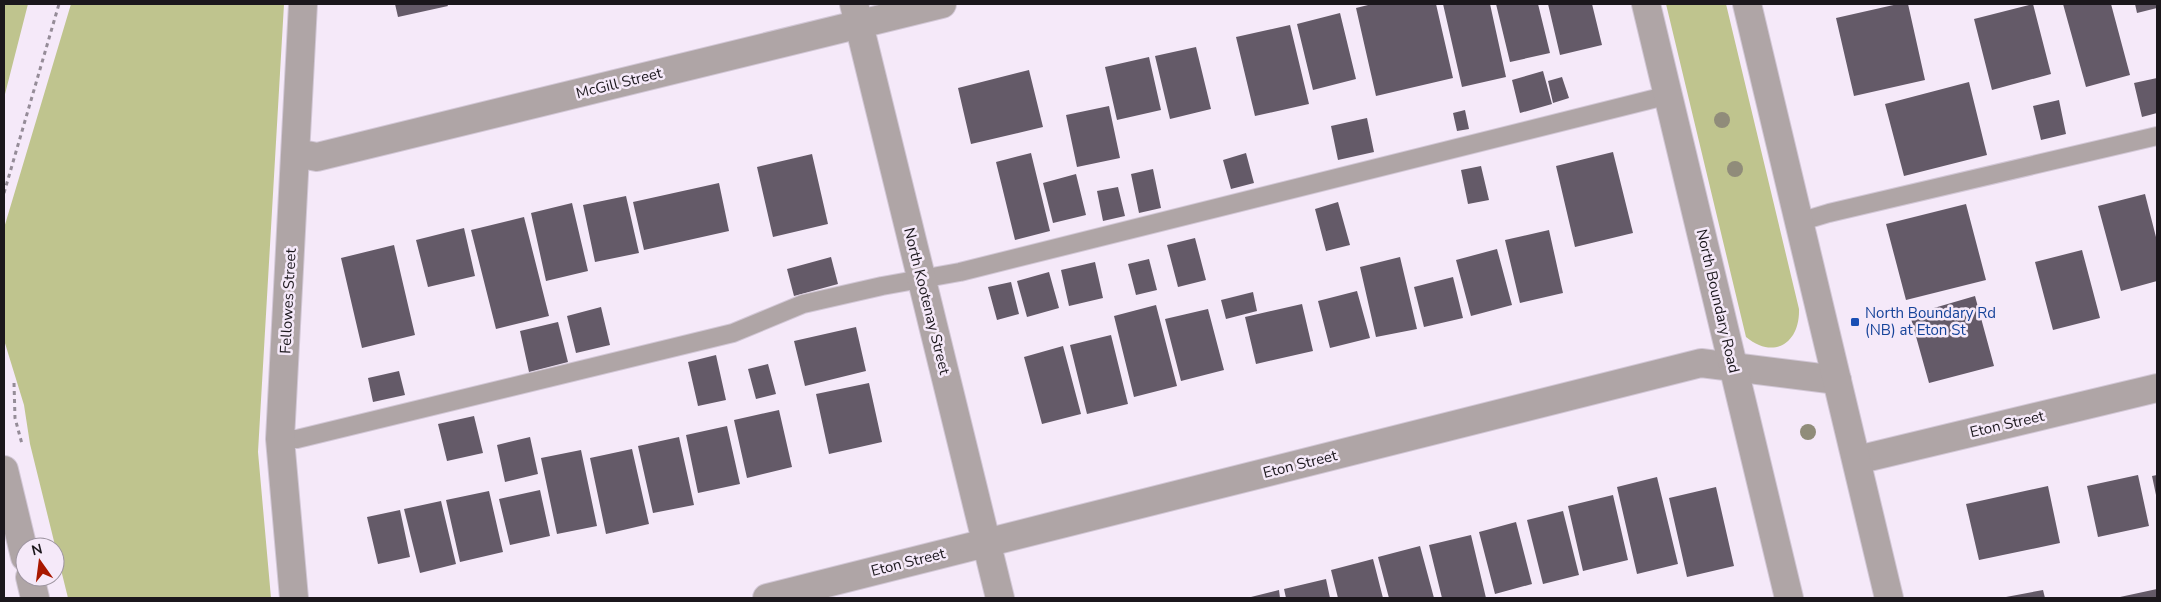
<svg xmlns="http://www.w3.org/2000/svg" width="2161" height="602" font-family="'Nunito Sans',sans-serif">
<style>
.green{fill:#bfc48e}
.building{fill:#645a68}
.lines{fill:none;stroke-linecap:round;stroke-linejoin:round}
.service-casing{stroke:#d2c7d6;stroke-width:20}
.minor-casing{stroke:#d2c7d6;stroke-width:30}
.tertiary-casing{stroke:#d2c7d6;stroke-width:30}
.path{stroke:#958c98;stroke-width:3;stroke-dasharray:4 4;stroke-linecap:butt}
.service{stroke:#afa5a6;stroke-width:18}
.minor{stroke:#afa5a6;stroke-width:28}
.tertiary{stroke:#afa5a6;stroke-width:28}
.tree{fill:#908c7a}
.transit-dot{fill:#1a4fb4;stroke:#f5e9f9;stroke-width:2}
.labels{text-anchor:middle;stroke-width:5;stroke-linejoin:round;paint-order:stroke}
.street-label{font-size:15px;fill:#1b171c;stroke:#f5e9f9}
.transit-label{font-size:15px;fill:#164399;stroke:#f5e9f9;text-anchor:start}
</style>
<rect width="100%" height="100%" fill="#f5e9f9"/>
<path class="green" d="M4 4H28L4 98Z
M71 4H284L258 452 271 598H68L30 444 24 405 4 340V228Z
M1666 4H1726L1799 309C1800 343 1774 360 1746 337Z"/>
<path class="building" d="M395 4H447L448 6 398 17Z
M1372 4H1436L1453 78 1376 96 1356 8Z
M1443 4H1490L1506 77 1462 87Z
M1496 4H1538L1550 53 1510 62Z
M1548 4H1592L1602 45 1560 55Z
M1898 4H1908L1925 80 1854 96 1836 18Z
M2033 4 2051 74 1992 90 1974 19Z
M2063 4H2111L2130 75 2086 87Z
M2135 4H2157V8L2137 13Z
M1340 13 1356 79 1313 90 1297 24Z
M1290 25 1309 104 1255 116 1236 37Z
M1196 47 1211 109 1170 119 1155 56Z
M1149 57 1161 110 1117 120 1105 67Z
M1029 70 1043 127 971 144 958 88Z
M1543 71 1552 104 1520 113 1512 80Z
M1562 77 1569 98 1553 103 1548 81Z
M2157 78V113L2142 117 2134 83Z
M1969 82 1987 155 1904 176 1885 104Z
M2059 100 2066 134 2041 140 2033 106Z
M1109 106 1120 158 1077 167 1066 115Z
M1465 110 1469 129 1457 131 1453 113Z
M1367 118 1374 152 1338 160 1331 126Z
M1613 152 1633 233 1575 247 1556 166Z
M1031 153 1050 231 1015 240 996 162Z
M1246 153 1254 183 1231 189 1223 160Z
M812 154 828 224 773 237 757 167Z
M1481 166 1489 200 1468 204 1461 170Z
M1153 169 1161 208 1139 213 1131 174Z
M1076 174 1086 215 1053 223 1043 183Z
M719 183 729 231 644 250 633 202Z
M1118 187 1125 216 1103 221 1097 191Z
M2145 194 2157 241V281L2121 291 2098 206Z
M626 196 639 253 595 262 583 205Z
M1338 202 1350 245 1326 251 1315 209Z
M572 203 588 271 546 281 531 213Z
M1966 204 1986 280 1906 300 1886 224Z
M524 217 549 316 496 329 471 230Z
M464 228 475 276 428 287 416 240Z
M1549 230 1563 293 1520 303 1505 240Z
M1195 238 1206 280 1178 287 1167 245Z
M394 245 415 335 362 348 341 258Z
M1497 249 1512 305 1471 316 1456 260Z
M2082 250 2100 318 2053 330 2035 262Z
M831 257 838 284 794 296 787 269Z
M1400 257 1417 329 1376 337 1360 267Z
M1149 259 1157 290 1136 295 1128 264Z
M1095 262 1103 298 1069 306 1061 270Z
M1049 272 1059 308 1027 317 1017 281Z
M1453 277 1463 318 1424 327 1414 287Z
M1011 282 1019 314 997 320 988 287Z
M1357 291 1370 338 1330 348 1318 301Z
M1253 292 1257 311 1226 319 1221 300Z
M1975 296 1994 366 1929 383 1910 315Z
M1302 304 1313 351 1256 364 1245 317Z
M1156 305 1177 386 1134 397 1114 316Z
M601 307 610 345 576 353 567 316Z
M1208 309 1224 370 1181 381 1165 319Z
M558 322 568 362 529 372 520 331Z
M856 327 866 371 805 386 794 341Z
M1111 335 1128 404 1087 414 1070 345Z
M1063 346 1081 414 1042 424 1024 357Z
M716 355 726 400 698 406 688 362Z
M768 364 776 394 756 399 748 369Z
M399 371 405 395 373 402 368 378Z
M869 383 882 442 829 454 816 394Z
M779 410 792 467 747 478 734 420Z
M474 416 483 453 447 461 438 424Z
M727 426 740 484 698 493 686 435Z
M530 437 538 474 505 482 497 445Z
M679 437 694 505 653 513 638 446Z
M632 449 649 524 606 534 590 458Z
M581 450 597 526 557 534 541 458Z
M2138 475 2149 526 2098 537 2087 486Z
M2157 475V495H2156L2152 476Z
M1657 477 1678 564 1637 574 1617 487Z
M2048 486 2060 543 1979 560 1966 504Z
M1716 487 1734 566 1687 577 1669 498Z
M540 490 550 536 510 545 499 499Z
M489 491 503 552 460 562 446 500Z
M1613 495 1628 560 1583 571 1568 506Z
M441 501 456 564 420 573 404 509Z
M400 510 410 557 378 564 367 517Z
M1563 511 1579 575 1543 584 1527 520Z
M1516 522 1532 584 1495 594 1479 532Z
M1471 535 1486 598H1442L1429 545Z
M1420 546 1434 598H1389L1378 557Z
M1373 559 1383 598H1338L1331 570Z
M1326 579 1330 598H1286L1284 589Z
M2157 589V598H2120V597Z
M1279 590 1280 598H1247Z
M2043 590 2045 598H2007L2006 597Z"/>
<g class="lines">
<g class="service-casing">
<path id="service" d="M1799 222 1829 213 2157 136
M280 439H297L733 333 803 304 882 286 960 272 1669 95"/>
</g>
<g class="minor-casing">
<path id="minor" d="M854 4 1000 598
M296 153 317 157 942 4
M1857 460 2157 388
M294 598 280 439 303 4
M767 598 1701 363 1837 380"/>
</g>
<g class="tertiary-casing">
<path id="tertiary" d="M1646 4 1789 598
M1747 4 1889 598
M4 470 25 557
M30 577 35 598"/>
</g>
<path class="path" d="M4 193 59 4
M14 383 15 418 22 444"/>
<use href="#service" class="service"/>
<use href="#minor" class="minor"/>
<use href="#tertiary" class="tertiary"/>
</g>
<g class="tree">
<circle cx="1722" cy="120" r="8"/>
<circle cx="1735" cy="169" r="8"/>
<circle cx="1808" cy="432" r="8"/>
</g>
<rect class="transit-dot" x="1850" y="317" width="10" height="10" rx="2.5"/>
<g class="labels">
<g class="street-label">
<text transform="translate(619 83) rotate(-14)" y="5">McGill Street</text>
<text transform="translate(288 301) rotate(-87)" y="5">Fellowes Street</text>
<text transform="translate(927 301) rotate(76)" y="5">North Kootenay Street</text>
<text transform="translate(1718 301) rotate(77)" y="5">North Boundary Road</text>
<text transform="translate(2007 424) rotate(-13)" y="5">Eton Street</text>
<text transform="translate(1300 464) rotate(-14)" y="5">Eton Street</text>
<text transform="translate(908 562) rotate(-14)" y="5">Eton Street</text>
</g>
<g class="transit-label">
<text x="1865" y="318">North Boundary Rd<tspan x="1865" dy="17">(NB) at Eton St</tspan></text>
</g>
</g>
<rect width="2161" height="602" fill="none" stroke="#1b171c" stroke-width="10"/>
<g transform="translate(40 562) rotate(346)"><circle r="24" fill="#f5e9f9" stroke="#9e95a1"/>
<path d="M0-4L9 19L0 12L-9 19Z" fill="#a91800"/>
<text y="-8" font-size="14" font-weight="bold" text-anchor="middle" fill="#1b171c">N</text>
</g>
</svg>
